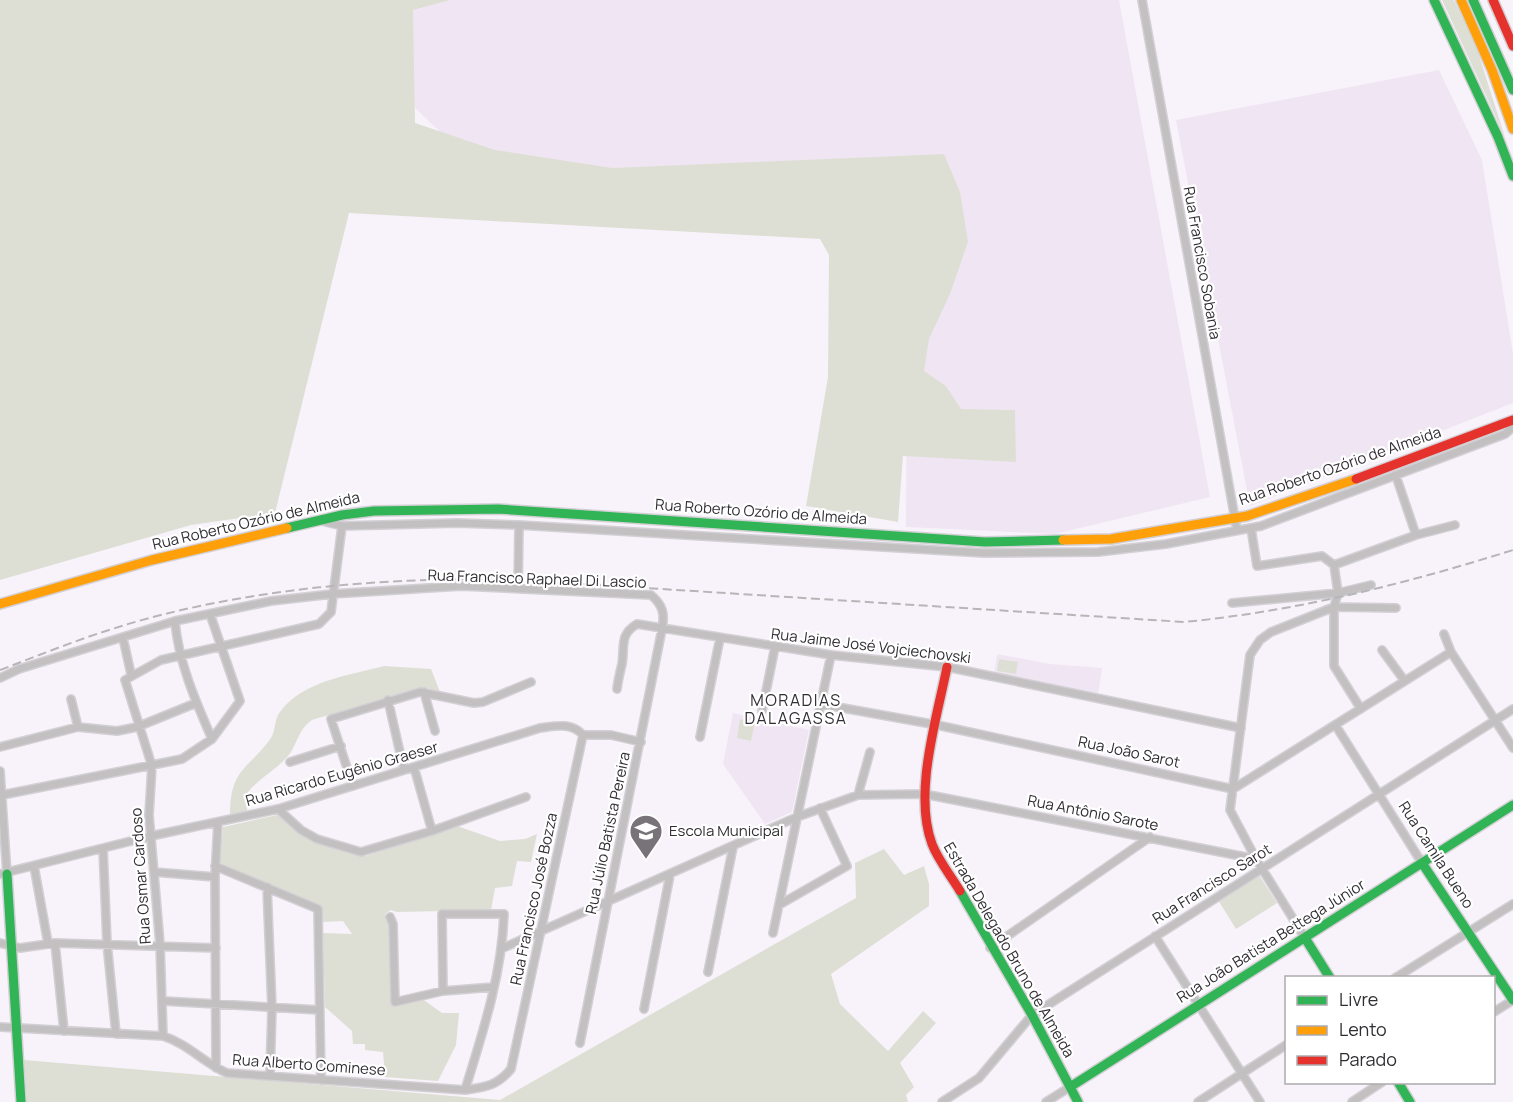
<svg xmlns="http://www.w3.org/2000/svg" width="1513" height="1102" font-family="Manrope,sans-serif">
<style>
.built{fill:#f0e6f3}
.green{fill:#dedfd4}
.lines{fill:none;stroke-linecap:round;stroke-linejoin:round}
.street-casing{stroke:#d3d0d5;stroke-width:10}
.fast-casing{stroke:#d3d0d5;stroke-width:12}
.slow-casing{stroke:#d3d0d5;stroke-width:12}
.jam-casing{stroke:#d3d0d5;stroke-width:12}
.street{stroke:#c2c0c0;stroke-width:7}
.fast{stroke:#30b455;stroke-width:9}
.slow{stroke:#ff9f0a;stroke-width:9}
.jam{stroke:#e5322d;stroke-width:9}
.rail{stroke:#b7b5b8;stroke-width:2;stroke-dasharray:9 4.5;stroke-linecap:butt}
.labels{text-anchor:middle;stroke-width:4.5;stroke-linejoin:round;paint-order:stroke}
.street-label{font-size:15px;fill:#312e33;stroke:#fff}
.poi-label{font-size:15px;fill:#312e33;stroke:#fff;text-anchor:start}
.neighbourhood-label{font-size:16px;letter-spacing:1.5px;fill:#312e33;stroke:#fff}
</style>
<rect width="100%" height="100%" fill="#f8f3fa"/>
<path class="built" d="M304 0H1119L1210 497 1055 534 906 527 908 157 506 196Z
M1439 70 1482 160 1513 354V403L1250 506 1176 120Z
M997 654 1050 664 1102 668 1098 694 994 674Z
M733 713 809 730 792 812 765 824 723 764Z"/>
<path class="green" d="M0 0H450L413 10 415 123 495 150 612 168 944 154 960 192 968 242 950 294 929 339 924 371 946 386 961 409 1015 410 1016 462 903 456 898 522 806 506 828 377 829 255 820 239 349 213 275 513 191 525 0 580Z
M1442 0H1454L1476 46 1505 137Z
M999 659 1018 662 1016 674 997 671Z
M384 666 431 669 440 692 417 688 312 720C300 728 298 740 291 752 280 768 260 777 248 792L247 811 230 816C230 768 247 771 271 738 276 730 274 719 280 712 302 681 350 675 384 666Z
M740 719 755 722 751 741 737 738Z
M277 815C304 836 332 853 366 856L457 826 500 841 525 839 537 834 531 862 517 861 512 886 495 888 491 910 397 912 391 910 385 914 391 924 392 1005 424 1000 442 1013H459L456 1045 438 1081 385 1077 383 1052 365 1050V1044H353L352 1031 325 1007 323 933 352 934 343 921 323 922 322 907 220 863 223 827Z
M884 849 904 875 924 866 929 884V906L831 974 840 1004 888 1051 923 1011 936 1023 900 1063 914 1087 906 1095 908 1102H27L24 1060 500 1100 856 898 855 863Z
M1259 875 1277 903 1236 929 1218 900Z"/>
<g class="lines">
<g class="street-casing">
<path id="street" d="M1142 0 1237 530
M1396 476 1416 535
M322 521 342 526 457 523 519 525 984 553 1098 552 1166 544 1261 526 1505 434 1513 427
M1251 528 1257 566 1322 556 1334 565 1338 593 1334 607V666L1361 709
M1334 565 1416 535 1455 525
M518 589 519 525
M1232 603 1338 593 1371 585
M175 621C178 661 196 702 212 739
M1444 634 1451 652 1513 748
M123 638 131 674
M1382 650 1404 680
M0 678 19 669 175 621 271 601 332 594 461 586 651 595C663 605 665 614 662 629L580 1043
M617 689C618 680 620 672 622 664 625 646 619 635 637 624L831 655 947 667 1241 728
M424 692 435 731
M71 699 78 727
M388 700 404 770
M821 704 937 725 1233 789 1451 652
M762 711 775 647
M1336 726 1422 863
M583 735H611L641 742
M700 737 720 638
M0 747 78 727 117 731 137 727 196 703
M290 762 341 746
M414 767 432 831
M0 771 7 874
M353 786 331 719 420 692 474 703 483 702 531 682
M2 795 182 759 212 739 240 701 210 614
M858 795 870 752
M278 809 301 830 317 839 361 852 432 831 526 797
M103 848 107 943 116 1034
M34 866 48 943
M215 866 318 909 321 1080
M154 872 215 877
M0 874 151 836 278 809 540 728C556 726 571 722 583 735
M267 887 272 1008 270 1076
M779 905 847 866 820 808
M390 917 393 924 395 1002 443 991 494 987
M773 933 831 655
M1155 936 1260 1102
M1305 938 1256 859 1230 810 1250 655 1260 640 1271 632 1334 607 1396 608
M0 943 20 948 55 943 216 948
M55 943 64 1031
M503 948 797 817 858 795 924 794 1256 859
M990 948 1150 837
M708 972 733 847
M1395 978 1513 904
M443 991 442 914H504C502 974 483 1032 465 1090
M163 1001 319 1010
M644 1009 670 875
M1494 1012 1513 1000
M0 1027 163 1036C188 1044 204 1063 227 1073L465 1090C486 1087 497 1086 511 1069L583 735
M163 1036 160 944 149 815 152 766 125 680 161 660 319 624 331 612 342 526
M216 1068 215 877 218 822
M942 1102 979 1078 1032 1015 1513 709
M1046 1102 1070 1087
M1198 1102 1286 1045
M1352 1102 1382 1082"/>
</g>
<g class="fast-casing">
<path id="fast" d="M1434 0 1498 137 1513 176
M1473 0 1513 90
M287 528 342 515 374 511 498 509 985 542 1063 540
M1422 863 1513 1000
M7 874 21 1102
M960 891 1032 1015 1078 1102
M1305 938 1330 978
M1398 1082 1410 1102
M1070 1087 1513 805"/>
</g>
<g class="slow-casing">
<path id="slow" d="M1461 0 1492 70 1513 129
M1063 540 1111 539 1247 516 1356 479
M0 604 152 560 287 528"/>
</g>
<g class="jam-casing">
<path id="jam" d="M1493 0 1513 46
M1356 479 1513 420
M947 667C937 718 913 793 932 844 938 860 951 876 960 891"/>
</g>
<use href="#street" class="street"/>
<use href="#fast" class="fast"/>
<use href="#slow" class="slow"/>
<use href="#jam" class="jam"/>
<path class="rail" d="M0 670C37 656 74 641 112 629 237 589 388 576 519 580L1184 622C1297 611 1405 584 1513 550"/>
</g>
<defs>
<g id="school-pin" transform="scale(1.725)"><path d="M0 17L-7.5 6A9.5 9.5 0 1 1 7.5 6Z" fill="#777379" stroke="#fff"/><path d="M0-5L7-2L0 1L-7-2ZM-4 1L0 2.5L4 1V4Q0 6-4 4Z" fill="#fff"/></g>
</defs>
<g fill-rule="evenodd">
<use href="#school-pin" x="646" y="831"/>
</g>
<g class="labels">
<g class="street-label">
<text transform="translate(1202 263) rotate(80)" y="5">Rua Francisco Sobania</text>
<text transform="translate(1340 466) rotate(-19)" y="5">Rua Roberto Ozório de Almeida</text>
<text transform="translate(761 512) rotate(4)" y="5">Rua Roberto Ozório de Almeida</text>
<text transform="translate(256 521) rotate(-13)" y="5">Rua Roberto Ozório de Almeida</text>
<text transform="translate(537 579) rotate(2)" y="5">Rua Francisco Raphael Di Lascio</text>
<text transform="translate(871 646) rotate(7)" y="5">Rua Jaime José Vojciechovski</text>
<text transform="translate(1129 752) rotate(12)" y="5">Rua João Sarot</text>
<text transform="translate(342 774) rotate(-16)" y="5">Rua Ricardo Eugênio Graeser</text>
<text transform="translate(1093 813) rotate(11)" y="5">Rua Antônio Sarote</text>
<text transform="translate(608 833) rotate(-78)" y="5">Rua Júlio Batista Pereira</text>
<text transform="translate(1436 855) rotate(57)" y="5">Rua Camila Bueno</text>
<text transform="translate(141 876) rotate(-94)" y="5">Rua Osmar Cardoso</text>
<text transform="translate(1212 884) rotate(-32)" y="5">Rua Francisco Sarot</text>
<text transform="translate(534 899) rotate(-78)" y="5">Rua Francisco José Bozza</text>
<text transform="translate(1271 941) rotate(-32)" y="5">Rua João Batista Bettega Júnior</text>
<text transform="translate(1009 950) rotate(60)" y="5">Estrada Delegado Bruno de Almeida</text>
<text transform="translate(309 1065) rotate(4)" y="5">Rua Alberto Cominese</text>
</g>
<g class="poi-label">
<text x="669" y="836">Escola Municipal</text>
</g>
<g class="neighbourhood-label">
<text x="796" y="706">MORADIAS<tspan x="796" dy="18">DALAGASSA</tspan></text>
</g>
</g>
<rect x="1285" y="976" width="210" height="108" fill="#ffffff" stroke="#adabad" stroke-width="1.5"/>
<rect x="1297" y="996" width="30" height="9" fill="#30b455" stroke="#adabad" stroke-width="1.5"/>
<text x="1339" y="1006" font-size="18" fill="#312e33">Livre</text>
<rect x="1297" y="1026" width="30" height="9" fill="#ff9f0a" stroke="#adabad" stroke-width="1.5"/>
<text x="1339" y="1036" font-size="18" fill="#312e33">Lento</text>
<rect x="1297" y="1056" width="30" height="9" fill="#e5322d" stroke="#adabad" stroke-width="1.5"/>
<text x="1339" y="1066" font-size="18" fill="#312e33">Parado</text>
</svg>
